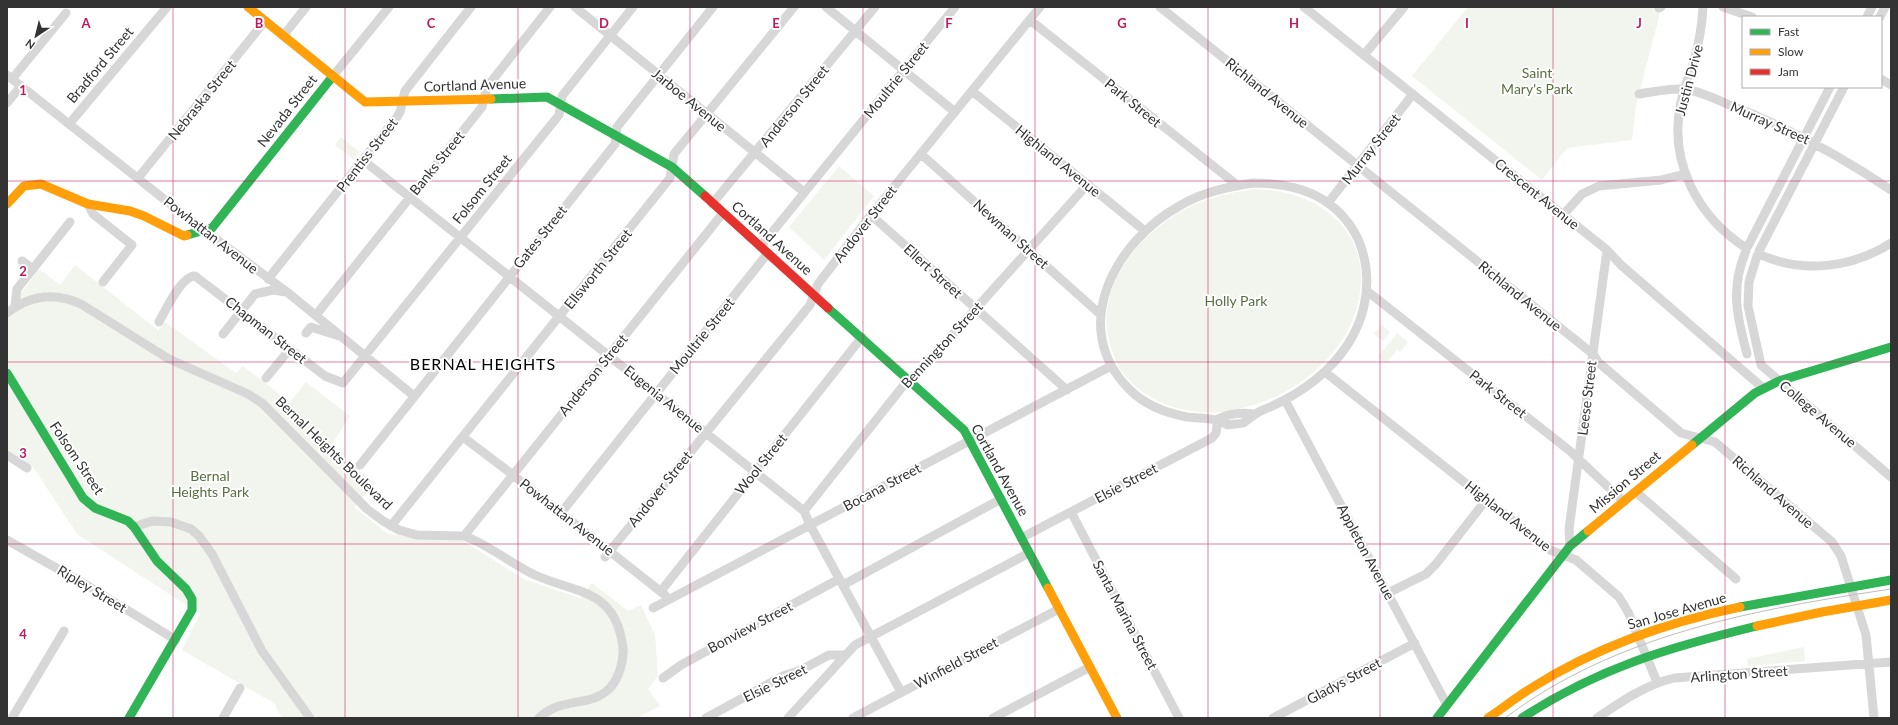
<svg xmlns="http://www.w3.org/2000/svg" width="1898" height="725" font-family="Lato,sans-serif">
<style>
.green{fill:#f1f5ed}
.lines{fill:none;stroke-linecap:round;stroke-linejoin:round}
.street{stroke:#d7d7d7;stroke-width:9}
.fast{stroke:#30b455;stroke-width:9}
.slow{stroke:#ff9f0a;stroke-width:9}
.jam{stroke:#e5322d;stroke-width:9}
.tram{stroke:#bebebe;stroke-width:1}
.grid{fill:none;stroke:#c2185b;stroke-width:1;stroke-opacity:0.55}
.labels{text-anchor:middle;stroke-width:4;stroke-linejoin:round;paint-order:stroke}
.street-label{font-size:14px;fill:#333;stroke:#fff}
.park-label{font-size:14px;fill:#56703f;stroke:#fff}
.quarter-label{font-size:16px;letter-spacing:1px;fill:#000;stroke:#fff}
.grid-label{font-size:13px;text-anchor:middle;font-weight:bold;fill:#c2185b;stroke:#fff;stroke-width:4;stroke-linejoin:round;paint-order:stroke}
</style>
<rect width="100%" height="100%" fill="#fff"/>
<path class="green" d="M1468 7H1659V17L1636 105 1632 140 1567 148 1542 180 1412 76Z
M341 137 360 152 354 160 335 145Z
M839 166 874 196 824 260 789 227Z
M1254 189C1320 190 1377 234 1357 306 1345 352 1303 388 1260 403 1241 409 1221 414 1201 412 1173 410 1147 399 1128 379 1116 366 1111 351 1108 335 1097 279 1148 225 1196 204 1214 196 1234 192 1254 189Z
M75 265 158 330 165 322 236 373 243 366 290 402 306 382 350 416 330 447 375 483 354 507 388 534 463 541 524 579 580 598 592 583 628 611 641 605 655 635 658 676 648 689 660 706 636 718H282L274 703 182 650 200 614 77 534 33 467 7 449V312L39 269 60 285Z
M1381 324 1390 332 1383 341 1374 334Z
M1397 333 1408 342 1400 352 1397 350 1386 364 1378 357Z
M1804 647 1805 661 1748 666 1747 659Z"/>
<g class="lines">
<path class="street" d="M575 7 804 192
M826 7 955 112
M1160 7 1593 354 1598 362 1681 433 1715 442 1832 542 1841 556 1866 635 1874 718
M1304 7 1607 250 1621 265 1763 388
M1703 7C1702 26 1699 43 1694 61 1689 75 1684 88 1681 102 1668 161 1697 216 1746 248
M1723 7 1752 17
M1659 8 1661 7
M1867 17 1872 7
M1880 17 1885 7
M1030 20 1237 185
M283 36 306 7
M1364 55 1404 7
M7 75 188 218 287 292 414 396
M333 76 389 7
M12 79 66 13
M1881 79 1891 85
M972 91 1145 231
M1639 94C1653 92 1669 88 1684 89 1699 91 1714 98 1727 104 1786 126 1839 155 1891 190
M7 103 21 86
M70 123 167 7
M921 154 1101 315
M363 160 804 511 810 525 901 692
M138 178 265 21
M1253 183C1279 183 1306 187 1328 203 1374 236 1377 300 1348 344 1328 375 1297 396 1263 410 1255 413 1250 419 1243 423 1239 424 1232 424 1228 425 1214 417 1203 419 1187 417 1166 413 1145 405 1130 390 1067 328 1115 241 1181 205 1203 192 1228 187 1253 183Z
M1328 203 1413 94
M88 204 93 214 132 245 103 282
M712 204 875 7
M871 215 1067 390
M1563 215 1582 194 1599 186 1661 180 1685 174
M761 246 955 7
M1748 246 1830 87
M1746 251C1730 288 1737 317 1747 354
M1759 251 1844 87
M1759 254C1802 274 1852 268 1891 243
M1757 256 1749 282 1748 306 1761 365 1891 477
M22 261 33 269
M268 279 397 117 400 112 405 91 471 7
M1367 291 1570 451 1624 502
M15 306 17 289 70 222
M7 313C30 295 55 292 81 304L169 359 248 394 262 403 367 509 383 521 399 530 417 535 464 536 474 540C495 550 514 565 535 575 578 594 616 589 623 648 624 661 619 678 610 688 591 708 561 696 539 718
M316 315 482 107 487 87 550 7
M159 322C165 311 181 276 195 276L325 376 343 383 559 115 562 96 633 7
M306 333 311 327 339 336
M223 334 255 294 273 290 286 292
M1325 372 1550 550 1576 560 1619 597 1628 612 1657 682
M266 378 290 349
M1285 400 1447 705
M1218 419C1230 413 1241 412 1254 414
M463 437 513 475 665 595
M7 455 27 468
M360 465 615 144 617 127 713 7
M1636 492 1736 579
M804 511 903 386 928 362 1087 185
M1071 512 1179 718
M561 513 768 253
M391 526 670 178 674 154 794 7
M134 527 152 521 171 522 191 529 199 536 212 554 262 651 310 718
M464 536 723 213
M1021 538 1212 438 1216 433 1218 419
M7 540 88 586 176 640
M1570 546 1569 529 1607 250
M605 557 810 305 818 284 871 215 1040 7
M843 585 1001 499
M661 591 862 337
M1388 593 1426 574 1436 564 1486 500
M653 608 1111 366
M663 678 681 665 839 579
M12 718 64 631
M223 718 240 688
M706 718 783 676 801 670 829 655H845
M788 718 855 645 1029 553
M853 718 1059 609
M993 718 1090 667
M1273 718 1415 643
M1597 718C1622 701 1645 685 1674 678L1891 662"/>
<path class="fast" d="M491 99 547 97 672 167 705 196
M187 235 212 228 333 76
M828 308 964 430 1048 588
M7 373 83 498 95 508 128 521 134 527 157 561 186 589 192 599V610L129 718
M1692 445 1755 393 1779 381 1891 347
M1740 607 1891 580
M1437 718 1570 546 1588 531
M1522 718C1598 668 1670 647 1757 626"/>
<path class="slow" d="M248 7 365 102 491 99
M7 204 24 186 41 184 88 204 130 211 144 216 184 236 187 235
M1588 531 1692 445
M1048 588 1117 718
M1757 626 1822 612 1891 600
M1488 718C1503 708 1518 696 1533 687 1595 648 1668 622 1740 607"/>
<path class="jam" d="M705 196 828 308"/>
<path class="tram" d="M1505 718C1616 634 1757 609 1891 589"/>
</g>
<path class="grid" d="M173 7V718M345 7V718M518 7V718M690 7V718M863 7V718M1035 7V718M1208 7V718M1380 7V718M1553 7V718M1725 7V718M7 181H1891M7 362H1891M7 544H1891"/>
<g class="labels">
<g class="street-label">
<text transform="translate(100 65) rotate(-50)" y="5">Bradford Street</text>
<text transform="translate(896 80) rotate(-51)" y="5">Moultrie Street</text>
<text transform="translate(1689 80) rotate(-75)" y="5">Justin Drive</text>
<text transform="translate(475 85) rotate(-2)" y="5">Cortland Avenue</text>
<text transform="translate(1267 93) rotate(39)" y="5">Richland Avenue</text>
<text transform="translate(202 100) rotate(-51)" y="5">Nebraska Street</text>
<text transform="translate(689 100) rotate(39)" y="5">Jarboe Avenue</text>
<text transform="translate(1133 103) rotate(39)" y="5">Park Street</text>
<text transform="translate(794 106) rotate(-51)" y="5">Anderson Street</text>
<text transform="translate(287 111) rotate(-52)" y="5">Nevada Street</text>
<text transform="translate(1770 123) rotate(24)" y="5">Murray Street</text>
<text transform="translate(1371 149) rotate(-52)" y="5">Murray Street</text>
<text transform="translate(367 155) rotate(-52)" y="5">Prentiss Street</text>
<text transform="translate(1058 161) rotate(39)" y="5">Highland Avenue</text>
<text transform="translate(437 163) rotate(-51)" y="5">Banks Street</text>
<text transform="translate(482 189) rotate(-51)" y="5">Folsom Street</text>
<text transform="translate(1537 194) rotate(39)" y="5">Crescent Avenue</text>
<text transform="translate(865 224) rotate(-52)" y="5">Andover Street</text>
<text transform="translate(1011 234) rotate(42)" y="5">Newman Street</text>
<text transform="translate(211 235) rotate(38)" y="5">Powhattan Avenue</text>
<text transform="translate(540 237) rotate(-51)" y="5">Gates Street</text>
<text transform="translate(772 238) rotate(42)" y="5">Cortland Avenue</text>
<text transform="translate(598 269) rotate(-51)" y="5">Ellsworth Street</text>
<text transform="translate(933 271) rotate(42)" y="5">Ellert Street</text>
<text transform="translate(1520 296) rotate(39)" y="5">Richland Avenue</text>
<text transform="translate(266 330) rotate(38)" y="5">Chapman Street</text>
<text transform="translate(702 336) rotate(-51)" y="5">Moultrie Street</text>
<text transform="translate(942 345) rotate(-47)" y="5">Bennington Street</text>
<text transform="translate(593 375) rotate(-51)" y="5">Anderson Street</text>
<text transform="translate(1498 394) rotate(38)" y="5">Park Street</text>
<text transform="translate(1587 398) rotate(-83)" y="5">Leese Street</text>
<text transform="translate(664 399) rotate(39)" y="5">Eugenia Avenue</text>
<text transform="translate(1818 414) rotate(40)" y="5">College Avenue</text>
<text transform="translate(334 453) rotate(44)" y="5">Bernal Heights Boulevard</text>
<text transform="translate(77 458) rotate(56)" y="5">Folsom Street</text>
<text transform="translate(761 464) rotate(-51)" y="5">Wool Street</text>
<text transform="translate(1000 470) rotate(61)" y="5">Cortland Avenue</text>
<text transform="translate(1625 482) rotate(-40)" y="5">Mission Street</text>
<text transform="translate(1126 483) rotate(-28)" y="5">Elsie Street</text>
<text transform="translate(882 487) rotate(-28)" y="5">Bocana Street</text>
<text transform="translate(660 489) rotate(-51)" y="5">Andover Street</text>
<text transform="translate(1773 492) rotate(41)" y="5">Richland Avenue</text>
<text transform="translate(1508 516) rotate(38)" y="5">Highland Avenue</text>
<text transform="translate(567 517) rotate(38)" y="5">Powhattan Avenue</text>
<text transform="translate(1366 552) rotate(62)" y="5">Appleton Avenue</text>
<text transform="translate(92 589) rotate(31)" y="5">Ripley Street</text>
<text transform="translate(1677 611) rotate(-16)" y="5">San Jose Avenue</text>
<text transform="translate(1125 615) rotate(62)" y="5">Santa Marina Street</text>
<text transform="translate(750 627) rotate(-28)" y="5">Bonview Street</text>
<text transform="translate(956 663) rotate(-28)" y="5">Winfield Street</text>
<text transform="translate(1739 674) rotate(-4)" y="5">Arlington Street</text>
<text transform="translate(1344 681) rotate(-28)" y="5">Gladys Street</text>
<text transform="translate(775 683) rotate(-26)" y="5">Elsie Street</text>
</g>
<g class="park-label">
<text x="1537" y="78">Saint<tspan x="1537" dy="16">Mary's Park</tspan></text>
<text x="1236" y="306">Holly Park</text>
<text x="210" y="481">Bernal<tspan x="210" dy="16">Heights Park</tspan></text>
</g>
<g class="quarter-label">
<text x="483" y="370">BERNAL HEIGHTS</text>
</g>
</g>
<g class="grid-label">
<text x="86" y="28">A</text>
<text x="259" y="28">B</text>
<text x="431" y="28">C</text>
<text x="604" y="28">D</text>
<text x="776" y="28">E</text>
<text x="949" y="28">F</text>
<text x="1122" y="28">G</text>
<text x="1294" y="28">H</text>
<text x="1467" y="28">I</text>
<text x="1639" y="28">J</text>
<text x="23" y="95">1</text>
<text x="23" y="276">2</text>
<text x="23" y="458">3</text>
<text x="23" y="639">4</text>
</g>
<rect width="1898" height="725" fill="none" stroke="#333333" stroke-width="16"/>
<rect x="1742" y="16" width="140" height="72" fill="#ffffff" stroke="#adadad"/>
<rect x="1750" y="29" width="20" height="6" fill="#30b455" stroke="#adadad"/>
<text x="1778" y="36" font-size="12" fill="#333333">Fast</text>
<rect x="1750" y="49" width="20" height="6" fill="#ff9f0a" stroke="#adadad"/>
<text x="1778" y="56" font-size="12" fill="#333333">Slow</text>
<rect x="1750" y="69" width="20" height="6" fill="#e5322d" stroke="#adadad"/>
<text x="1778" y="76" font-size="12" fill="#333333">Jam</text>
<g transform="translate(36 36) rotate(215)" stroke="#ffffff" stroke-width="3" paint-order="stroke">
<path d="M0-3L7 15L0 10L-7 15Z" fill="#333333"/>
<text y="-6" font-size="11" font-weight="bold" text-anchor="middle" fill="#333333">N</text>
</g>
</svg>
